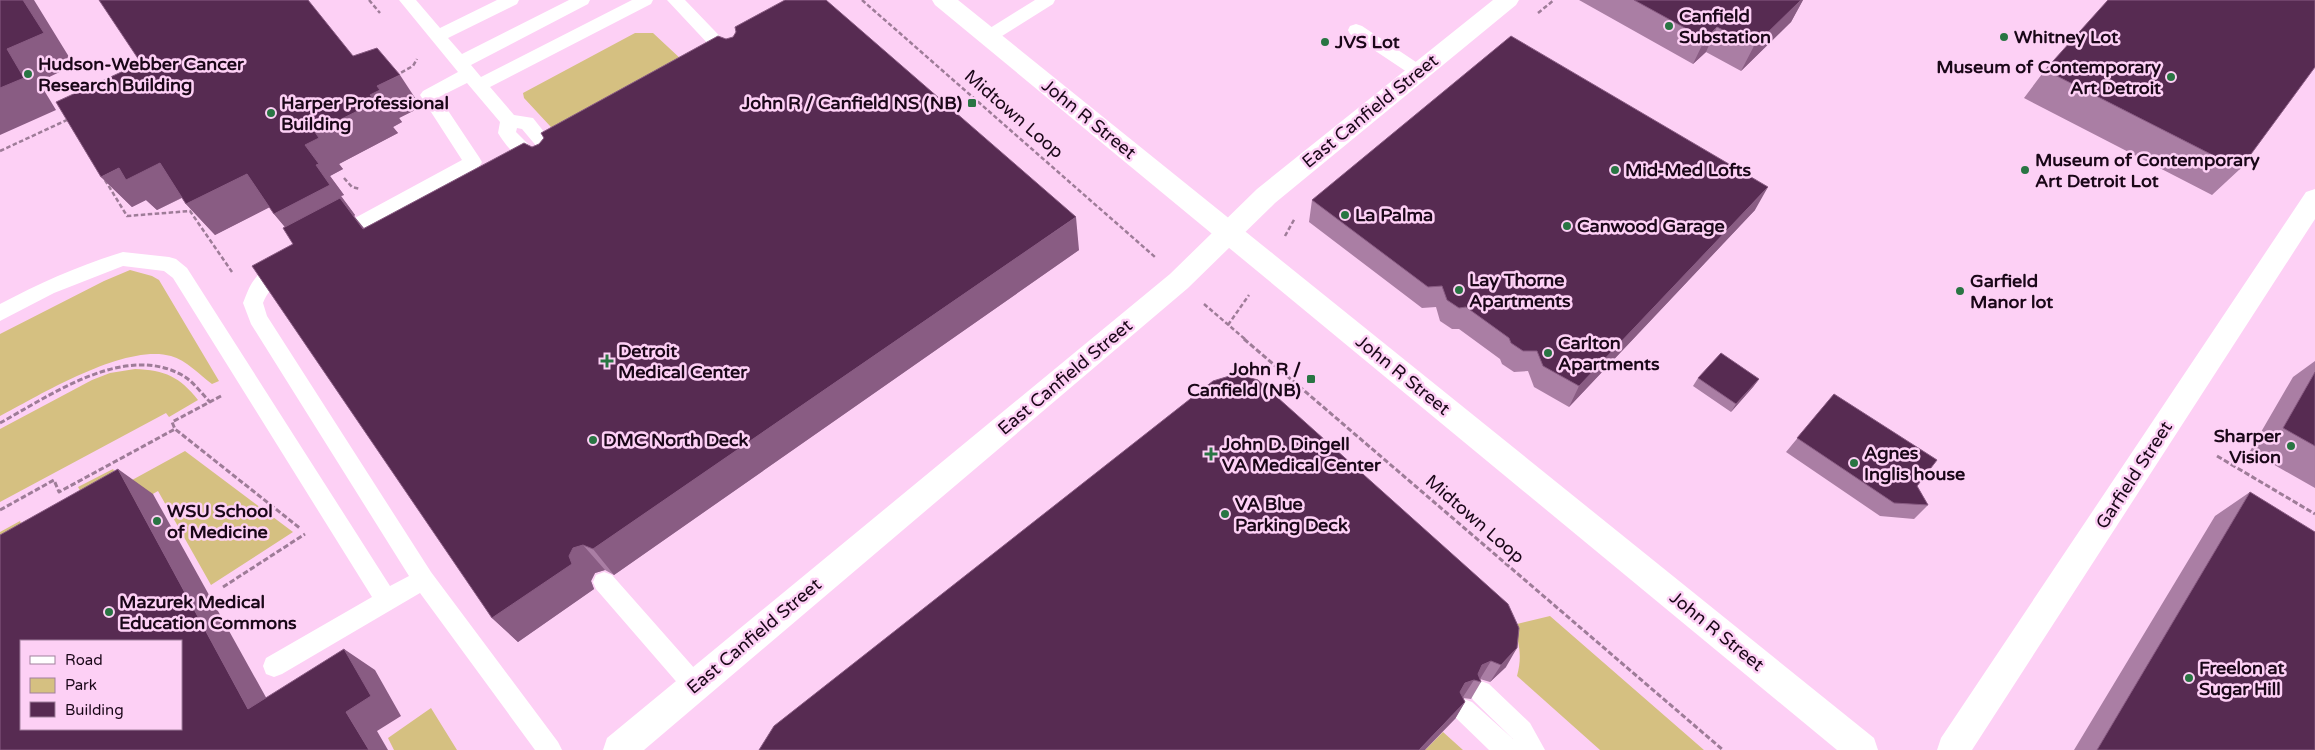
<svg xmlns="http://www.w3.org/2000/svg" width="2315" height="750" font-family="'Varela Round',sans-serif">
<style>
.green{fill:#d5c081}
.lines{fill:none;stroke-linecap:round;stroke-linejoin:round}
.path-far1{stroke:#9e7c98;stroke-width:2.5;stroke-dasharray:4.5 2.5;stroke-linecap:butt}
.path{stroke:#9e7c98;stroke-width:3;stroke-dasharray:5.5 2.5;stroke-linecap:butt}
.lane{fill:#fff;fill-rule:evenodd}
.street{fill:#fff;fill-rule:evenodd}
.secondary{fill:#fff;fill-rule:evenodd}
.wall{fill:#aa7ea4}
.shaded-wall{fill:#895c83}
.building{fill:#572b52;stroke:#895c83;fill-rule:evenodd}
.poi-dot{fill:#297543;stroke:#fdd0f5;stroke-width:2}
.labels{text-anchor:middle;stroke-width:5;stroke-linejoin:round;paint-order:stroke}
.poi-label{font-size:18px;font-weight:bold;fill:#1a0718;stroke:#fdd0f5;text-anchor:start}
.street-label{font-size:18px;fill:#1a0718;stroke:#fdd0f5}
</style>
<rect width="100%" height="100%" fill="#fdd0f5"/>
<path class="green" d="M635 33H653L697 74 576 154 524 98 523 93Z
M130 270 152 276 159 280 219 381 212 384C200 375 186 360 171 356 125 343 40 395 0 416V334L104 281Z
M135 369C165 370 180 377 198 400L169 417 166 413 0 502V429L92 380 110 373Z
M185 451 293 532 211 585 158 491 9 576 0 561V532L20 521 34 552 94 517 78 487 113 469 123 485Z
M1550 616 1704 750H1600L1517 676C1522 657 1520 644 1513 625Z
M431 708 457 750H394L388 738Z
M1443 732 1463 750H1425Z"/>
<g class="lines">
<path class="path-far1" d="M369 0 380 13
M862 0 1155 257
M1538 13 1554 0
M395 76 413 66 417 59
M0 151 69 119
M344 178 352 187 360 189
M105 180 127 216 190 211 232 272
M1285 236 1295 218
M1204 304 1246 340
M1228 325 1249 295"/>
<path class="path" d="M1244 339 1723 750
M221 396 172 422 175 429 301 529
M0 423C51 395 124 343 182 375 193 381 201 393 210 402
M2217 456 2315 514
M0 510 54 480 59 492 175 429
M223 587 305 534"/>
<path class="lane" d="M399 0H416L440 28 497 0H519L517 4 448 38 462 54 569 0H590L588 4 471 65 481 77 632 0H653L651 4 490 87 514 115 533 118 556 147 550 167C529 173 508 150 498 133L500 122 467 83 439 97 479 157 482 162 479 167 336 244 329 242 327 237 329 232 462 160 420 95 423 91 458 72ZM517 128 522 129 538 148 537 153 516 132Z
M667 0H685L737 54 739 58 737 62 731 64 725 62Z
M1035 0H1055L1053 4 994 41 988 43 982 41 980 37 982 33Z
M1356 24 1362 26 1425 68 1427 72 1425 76 1419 78 1413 76 1350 34 1348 30 1350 26Z
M123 252 169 257 176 259 187 268 390 586 409 576 251 324 243 303C246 296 249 286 254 280 262 270 278 255 291 260L293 265C285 281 271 283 263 303L267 316 431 572 558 742 562 750H535L420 593 282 674 274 677 266 674 263 666 266 658 372 597 173 278 164 271 123 266 54 293 0 321V304C40 283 80 265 123 252Z
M604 572 612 575 703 678 707 686 703 694 695 697 687 694 596 589 593 582 596 575Z
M1481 681 1489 684 1530 723 1545 750H1489L1456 718 1452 710 1456 702 1464 699 1472 702 1513 739 1473 700 1469 692 1473 684Z"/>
<path class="street" d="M1493 0H1519L1516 5 1275 203 1188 288 644 750H603L607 738 1170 274 1257 189Z
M2315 189V219L1972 750H1937L1941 738 2306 192Z"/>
<path class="secondary" d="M932 0H958L1874 738 1878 750H1837L935 5Z"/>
</g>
<path class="wall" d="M1579 0H1803L1791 22 1741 71 1706 52 1693 64Z
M353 56 421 107 399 118 402 122 393 127 398 133 339 164 343 169 330 176 344 195 341 196 355 215 354 216 364 228 532 147 539 144 544 138 541 133 1079 250 614 575 605 570 595 573 591 581 594 589 518 642 492 618 293 244 285 227 274 214 269 207 215 235 186 204 182 198 157 210 146 200 132 207 101 177Z
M2045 70 2240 169 2212 195 2024 98Z
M1312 200 1755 210 1569 407 1534 387 1528 371 1514 372 1502 364 1500 359 1459 329H1452L1440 321 1436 307 1422 308 1309 222Z
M2315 361V488L2250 451 2293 377Z
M1698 378 1759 379 1753 387 1731 412 1693 386Z
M1213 381 1506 667 1490 682 1480 679 1481 682 1471 699 1463 698 1465 702 1455 719Z
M1834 394 1917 486 1928 505 1914 519 1880 516 1786 452Z
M2250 492 2315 750H2074L2215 516Z"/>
<path class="shaded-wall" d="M23 0H34L74 65 39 82 56 110 0 135V88L7 49Z
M1801 0H1803L1791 22 1741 71 1754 46Z
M1717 27 1706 52 1693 64 1705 39Z
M400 75 421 107 399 118 402 122 393 127 398 133 339 164 343 169 330 176 344 195 341 196 355 215 354 216 366 231 300 245 274 214 316 165 305 145 315 132 370 95 377 86Z
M160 163 189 194 157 210 146 200 132 207 101 177 119 168Z
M247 174 274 205 215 235 186 204Z
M1768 187 1755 210 1569 407 1579 386Z
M1076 217 1079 250 614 575 593 549Z
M1759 379 1753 387 1731 412 1736 404Z
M118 469 153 494 283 728 248 709Z
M583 545 605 570 595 573 591 581 594 589 518 642 492 618 573 548Z
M1517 648 1506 667 1490 682 1501 665Z
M344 649 375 670 401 716 377 731 388 750H369L346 712Z
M1491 661 1480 679 1477 681 1474 680 1463 697 1455 700 1465 683 1482 665Z
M1465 702 1455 719 1425 750H1419Z"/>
<path class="building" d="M0 0H23L44 33 7 49 24 78 0 88Z
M99 0H308L353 56 377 48 400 75 377 86 380 90 370 95 376 102 315 132 319 138 305 145 319 164 316 165 330 185 274 214 247 174 186 204 160 163 126 180 119 168 101 177 56 102 141 63Z
M785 0H826L1076 217 593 549 583 545 573 548 569 556 572 564 492 618 252 266 293 244 283 228 340 198 363 229 524 143 532 147 539 144 544 138 541 133 718 36 726 39 733 37 736 32 735 27Z
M1634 0H1801L1754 46 1717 27 1705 39Z
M2108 0H2315V67L2240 169 2045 70Z
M1511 36 1768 187 1579 386 1543 366 1537 351H1523L1511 343 1509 338 1466 307 1459 308 1447 300 1442 286 1428 287 1312 200Z
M1721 353 1759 379 1736 404 1698 378Z
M2315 372V446L2283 428Z
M1236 374 1258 380 1508 604 1519 628 1517 648 1501 665 1491 661 1482 665 1478 674 1481 682 1474 680 1465 683 1460 692 1465 702 1419 750H759L774 726 1213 381Z
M1834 394 1937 460 1917 486 1928 505 1894 503 1797 438Z
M118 469 248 709 344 649 371 696 346 712 369 750H0V535ZM21 641H181V729H21Z
M2250 492 2315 532V750H2097Z"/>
<g class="poi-dot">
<circle cx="1669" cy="26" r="5"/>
<circle cx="2004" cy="37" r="5"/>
<circle cx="1325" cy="42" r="5"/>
<circle cx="28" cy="74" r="5"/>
<circle cx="2171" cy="77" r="5"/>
<rect x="967" y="98" width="10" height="10" rx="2.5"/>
<circle cx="271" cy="113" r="5"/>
<circle cx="1615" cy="170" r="5"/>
<circle cx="2025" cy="170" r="5"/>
<circle cx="1345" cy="215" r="5"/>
<circle cx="1567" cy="226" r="5"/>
<circle cx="1459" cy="290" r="5"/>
<circle cx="1960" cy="291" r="5"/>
<circle cx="1548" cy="353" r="5"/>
<path d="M604.5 353.5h5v5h5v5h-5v5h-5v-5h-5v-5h5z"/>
<rect x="1306" y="374" width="10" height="10" rx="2.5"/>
<circle cx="593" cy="440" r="5"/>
<circle cx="2291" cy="446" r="5"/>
<path d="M1208.5 446.5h5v5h5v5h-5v5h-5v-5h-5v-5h5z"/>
<circle cx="1854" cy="463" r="5"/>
<circle cx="1225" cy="514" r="5"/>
<circle cx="157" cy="521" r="5"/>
<circle cx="109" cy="612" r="5"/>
<circle cx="2189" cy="678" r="5"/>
</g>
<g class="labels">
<g class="poi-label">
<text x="1679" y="22">Canfield<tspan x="1679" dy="21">Substation</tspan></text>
<text x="2014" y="43">Whitney Lot</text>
<text x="1335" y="48">JVS Lot</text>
<text x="38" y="70">Hudson-Webber Cancer<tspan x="38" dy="21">Research Building</tspan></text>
<text x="2161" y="73" text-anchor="end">Museum of Contemporary<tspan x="2161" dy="21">Art Detroit</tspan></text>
<text x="281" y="109">Harper Professional<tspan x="281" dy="21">Building</tspan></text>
<text x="962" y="109" text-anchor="end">John R / Canfield NS (NB)</text>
<text x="2035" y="166">Museum of Contemporary<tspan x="2035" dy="21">Art Detroit Lot</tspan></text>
<text x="1625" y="176">Mid-Med Lofts</text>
<text x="1355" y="221">La Palma</text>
<text x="1577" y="232">Canwood Garage</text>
<text x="1469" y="286">Lay Thorne<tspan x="1469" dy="21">Apartments</tspan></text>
<text x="1970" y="287">Garfield<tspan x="1970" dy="21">Manor lot</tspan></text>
<text x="1558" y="349">Carlton<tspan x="1558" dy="21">Apartments</tspan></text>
<text x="618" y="357">Detroit<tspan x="618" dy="21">Medical Center</tspan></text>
<text x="1301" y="375" text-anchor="end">John R /<tspan x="1301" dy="21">Canfield (NB)</tspan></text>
<text x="2281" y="442" text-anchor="end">Sharper<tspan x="2281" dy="21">Vision</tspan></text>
<text x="603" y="446">DMC North Deck</text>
<text x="1222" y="450">John D. Dingell<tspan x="1222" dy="21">VA Medical Center</tspan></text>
<text x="1864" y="459">Agnes<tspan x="1864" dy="21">Inglis house</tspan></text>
<text x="1235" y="510">VA Blue<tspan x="1235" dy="21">Parking Deck</tspan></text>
<text x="167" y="517">WSU School<tspan x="167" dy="21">of Medicine</tspan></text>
<text x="119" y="608">Mazurek Medical<tspan x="119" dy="21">Education Commons</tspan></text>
<text x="2199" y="674">Freelon at<tspan x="2199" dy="21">Sugar Hill</tspan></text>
</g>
<g class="street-label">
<text transform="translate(1370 111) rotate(-39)" y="6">East Canfield Street</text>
<text transform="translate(1014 114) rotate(41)" y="6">Midtown Loop</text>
<text transform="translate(1089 119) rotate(39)" y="6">John R Street</text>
<text transform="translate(1403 375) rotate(39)" y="6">John R Street</text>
<text transform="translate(1065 377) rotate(-40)" y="6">East Canfield Street</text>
<text transform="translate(2134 475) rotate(-57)" y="6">Garfield Street</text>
<text transform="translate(1475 519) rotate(41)" y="6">Midtown Loop</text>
<text transform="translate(1717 631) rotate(39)" y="6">John R Street</text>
<text transform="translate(754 636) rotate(-40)" y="6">East Canfield Street</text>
</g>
</g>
<rect x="20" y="640" width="162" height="90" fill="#fdd0f5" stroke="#a2809d"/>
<rect x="30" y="656" width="25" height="8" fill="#ffffff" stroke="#a2809d"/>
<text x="65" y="665" font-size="15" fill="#1a0718">Road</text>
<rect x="30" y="678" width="25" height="15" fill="#d5c081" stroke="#a2809d"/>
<text x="65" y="690" font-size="15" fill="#1a0718">Park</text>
<rect x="30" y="702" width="25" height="15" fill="#572b52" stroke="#a2809d"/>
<text x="65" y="715" font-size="15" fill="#1a0718">Building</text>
</svg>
